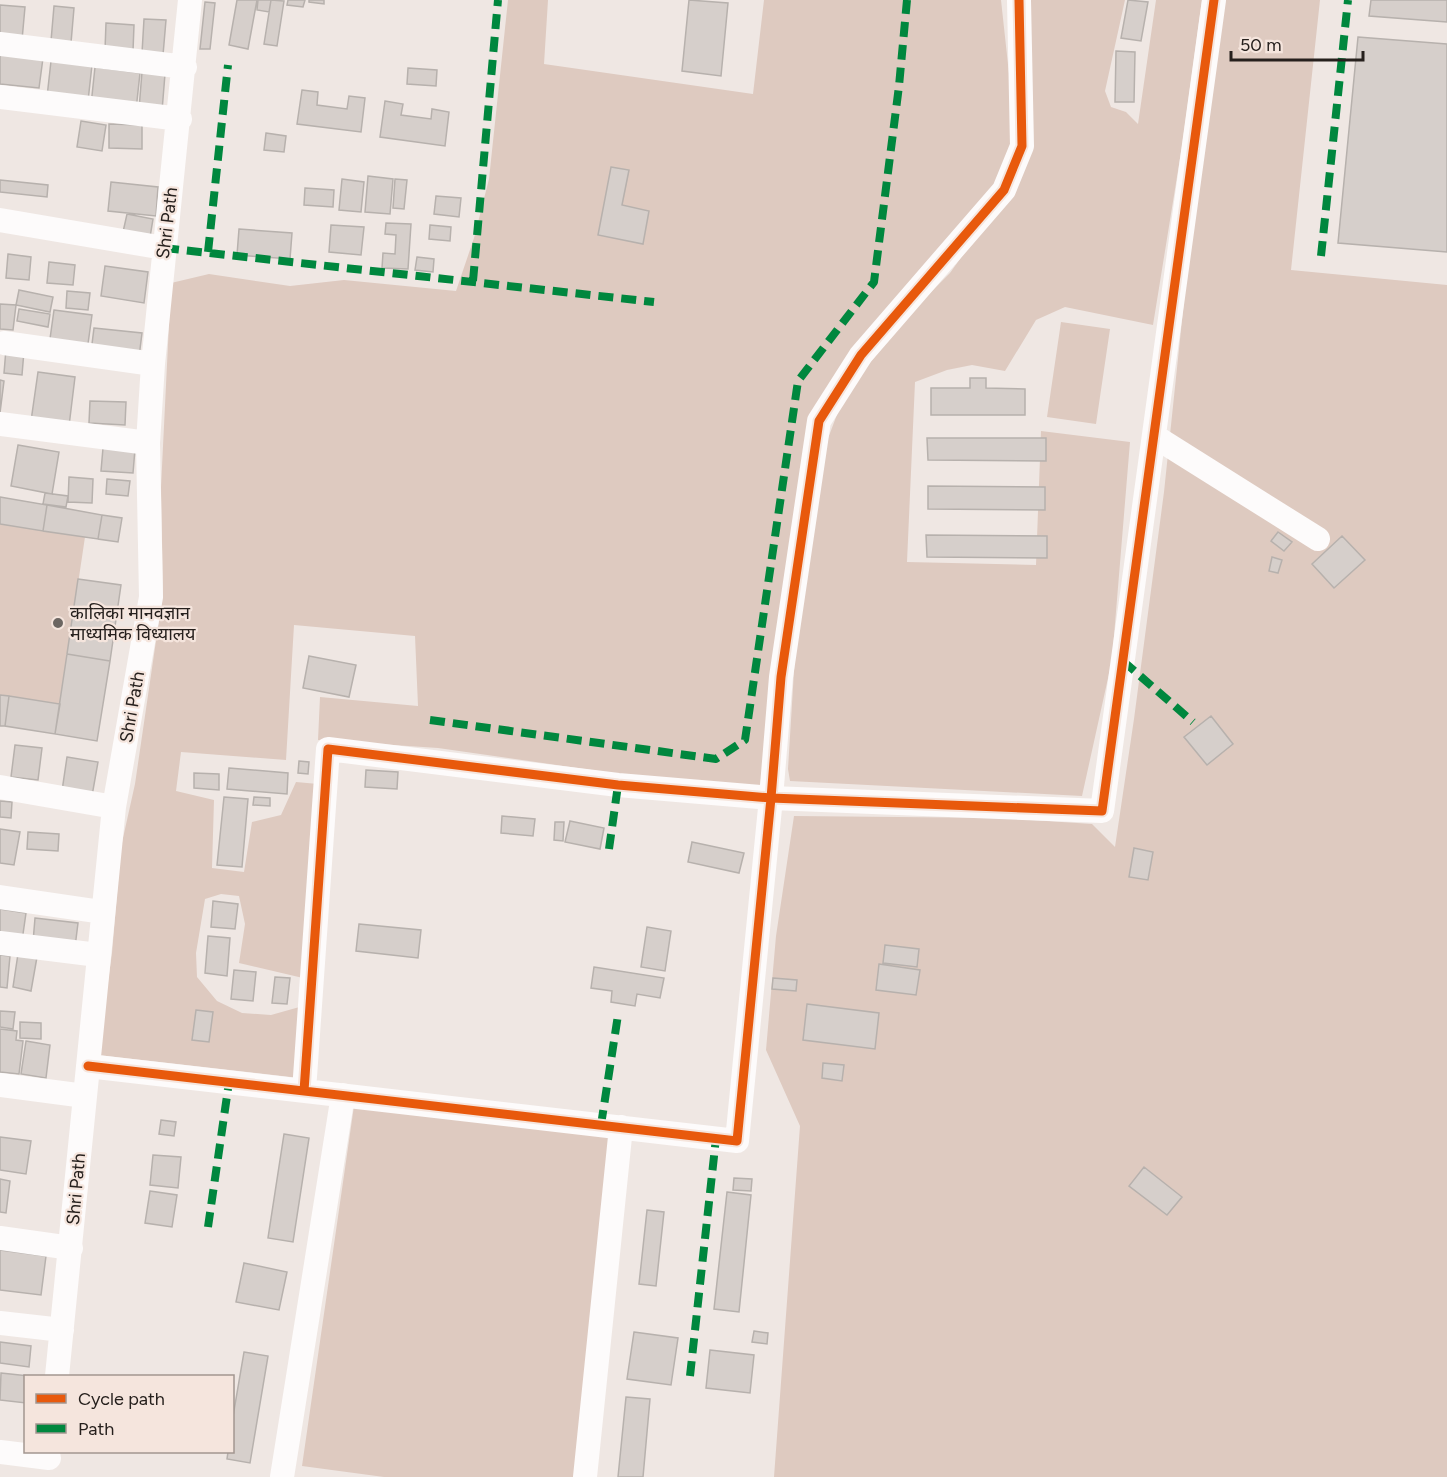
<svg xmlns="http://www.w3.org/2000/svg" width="1447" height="1477" font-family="Figtree,'Noto Sans Devanagari',sans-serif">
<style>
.green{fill:#decac0}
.building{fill:#d6cfcb;stroke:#b7b1ad;stroke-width:1.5}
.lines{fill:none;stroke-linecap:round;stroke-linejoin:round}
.minor{stroke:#fdfbfb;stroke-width:24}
.quiet{stroke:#00873e;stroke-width:8;stroke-dasharray:15 8;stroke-linecap:butt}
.cycleway-casing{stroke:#f5e5dd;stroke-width:13}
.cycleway{stroke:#e8590c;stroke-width:9}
.poi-dot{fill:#6c6662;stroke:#f5e5dd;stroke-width:2}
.labels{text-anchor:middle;stroke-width:4.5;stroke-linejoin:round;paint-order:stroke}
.street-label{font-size:18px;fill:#26201d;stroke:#f5e5dd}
.poi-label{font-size:18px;fill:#26201d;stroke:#f5e5dd;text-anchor:start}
</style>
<rect width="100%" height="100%" fill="#efe7e3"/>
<path class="green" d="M508 0H548L544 64 753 94 764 0H1001L1016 138 997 187 814 415 781 626 759 794 438 748 318 740 320 697 418 706 415 636 294 625 286 760 181 752 176 791 214 800 212 868 244 872 252 822 281 815 296 782 318 784 303 978 239 963 245 924 239 896 221 894 205 899 196 953 197 977 217 1001 242 1013 271 1015 303 1006 299 1078 98 1055 112 953 121 847 135 784 163 593 161 487 171 283 209 274 290 286 344 280 456 291 474 238 489 179Z
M1027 0H1125L1105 91 1111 107 1126 112 1138 124 1156 0H1202L1182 146 1153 325 1065 307 1036 320 1005 371 972 365 947 370 915 382 907 562 1036 565 1041 431 1130 442 1112 660 1082 796 790 781 788 769 797 622 827 441 844 396 904 319 950 273 1010 189Z
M1225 0H1320L1291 270 1447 285V1477H774L800 1126 766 1050 776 936 794 816 1002 818 1092 824 1115 847 1134 719 1164 492 1188 263Z
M1061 322 1110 329 1096 424 1047 417Z
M0 524 85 537 60 704 0 695Z
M354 1106 613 1133 575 1477H384L302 1466Z"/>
<path class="building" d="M237 0H257L248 49 229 45Z
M258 0H271L269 12 257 10Z
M271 0 284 1 277 46 264 44Z
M288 0H305L303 7 287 5Z
M309 0H324V4L309 2Z
M689 0 728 3 721 76 682 71Z
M1128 0 1148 2 1141 41 1121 38Z
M1371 0H1447V22L1369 16Z
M205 2 215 3 210 49H200Z
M0 5 25 7 22 40 0 38Z
M54 6 74 8 71 43 51 41Z
M144 19 166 20 163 55 142 53Z
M106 23 134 25 133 51 105 50Z
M1358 37 1447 44V252L1338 243Z
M1116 51 1135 52 1134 102H1115Z
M0 54 43 58 39 88 0 84Z
M51 61 92 65 88 101 47 97Z
M95 67 140 73 136 110 91 105Z
M408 68 437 70 436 86 407 84Z
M142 72 165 74 162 111 139 109Z
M302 90 318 92 317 105 347 109 349 96 365 98 361 132 297 124Z
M385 101 403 104 401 115 431 119 432 109 449 112 445 146 380 137Z
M81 121 106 125 102 151 77 147Z
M109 124 142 125V149L109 148Z
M266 133 286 136 284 152 264 150Z
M611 167 629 170 622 205 649 211 643 244 598 235Z
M368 176 393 179 390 214 365 212Z
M342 179 364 182 361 212 339 210Z
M395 179 407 180 404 209 393 208Z
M0 180 48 185 47 197 0 192Z
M111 182 158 187 156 216 108 211Z
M305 188 334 190 333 207 304 205Z
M436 196 461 198 459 217 434 214Z
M127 214 153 219 150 237 123 232Z
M386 223 411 224 408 269 382 268 383 253 395 254 396 235 385 234Z
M331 225 364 227 361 255 329 252Z
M430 225 451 227 450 241 429 239Z
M239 229 292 233 290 259 237 255Z
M8 254 31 257 29 280 6 278Z
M417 257 434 259 433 272 415 270Z
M49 262 75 265 73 285 47 283Z
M105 266 148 272 144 303 101 296Z
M19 290 53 297 50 312 16 305Z
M67 291 90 293 88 310 66 308Z
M0 304 16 305 13 330 0 329Z
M19 309 50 314 48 327 17 321Z
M54 310 92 315 87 351 49 346Z
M94 328 142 333 139 357 91 352Z
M6 349 24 351 22 375 4 373Z
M38 372 75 377 69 426 31 421Z
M970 378H986V388L1025 389V415H931V388H970Z
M0 380 4 381 0 413Z
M90 401 126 402 125 425 89 423Z
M927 438H1046V461L928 460Z
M18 445 59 452 52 494 11 486Z
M103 448 135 449 133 473 101 471Z
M69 477 93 479 92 503 68 502Z
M107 479 130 481 128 496 106 494Z
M928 486 1045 487V510L928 509Z
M45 493 68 496 66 507 43 504Z
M0 497 47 505 43 531 0 524Z
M47 505 102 515 98 539 43 531Z
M102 515 122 518 118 542 98 539Z
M1278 532 1292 542 1284 551 1271 541Z
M926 535 1047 536V558L927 557Z
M1342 536 1365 560 1334 588 1312 564Z
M1272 557 1282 560 1278 573 1269 571Z
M78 579 121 585 110 661 67 654Z
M67 654 110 661 97 741 55 734Z
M309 656 356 665 349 697 303 688Z
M0 695 9 696 5 726H0Z
M9 696 60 704 55 734 5 726Z
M1211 716 1233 744 1207 765 1184 737Z
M15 745 42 748 38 780 11 777Z
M67 757 98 762 92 796 62 791Z
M299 761 309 762 308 774 298 773Z
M229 768 288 773 287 794 227 789Z
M366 770 398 772 397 789 365 787Z
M194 773 219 774V790L194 788Z
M224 797 248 799 242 867 217 865Z
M254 797 270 798V806L253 805Z
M0 801 12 802 11 818 0 817Z
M502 816 535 819 533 836 501 833Z
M570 821 604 828 600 849 565 842Z
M555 822H564L563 841 554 840Z
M0 829 20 832 14 865 0 863Z
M28 832 59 834 58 851 27 849Z
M692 842 744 853 739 873 688 862Z
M1134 848 1153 852 1148 880 1129 877Z
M213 901 238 904 235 929 211 927Z
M0 909 26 913 22 941 0 938Z
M35 918 78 923 75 947 33 942Z
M359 924 421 930 418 958 356 951Z
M647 927 671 931 665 971 641 967Z
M208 936 230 938 227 976 205 973Z
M885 945 919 949 917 967 883 963Z
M18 954 37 957 31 991 13 987Z
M0 955 10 956 7 988 0 987Z
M879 964 920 970 916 995 876 990Z
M594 967 664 978 660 998 637 994 635 1006 611 1002 612 991 591 988Z
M234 970 256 972 253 1001 231 999Z
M275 977 290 978 287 1004 272 1003Z
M773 978 797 980 796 991 772 989Z
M807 1004 879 1013 875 1049 803 1040Z
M196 1010 213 1012 209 1042 192 1040Z
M0 1011 15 1012 13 1029 0 1027Z
M20 1022 41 1023V1039L20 1038Z
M0 1029 17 1031 16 1040 23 1041 19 1074 0 1072Z
M26 1041 50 1045 46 1078 21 1074Z
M823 1063 844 1065 842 1081 822 1078Z
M161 1120 176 1122 174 1136 159 1134Z
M284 1134 309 1138 293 1242 268 1238Z
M0 1137 31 1141 26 1174 0 1170Z
M153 1155 181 1157 178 1188 150 1185Z
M1144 1167 1182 1197 1167 1215 1129 1186Z
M734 1178 752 1179 751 1191 733 1190Z
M0 1179 10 1181 6 1213 0 1212Z
M150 1191 177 1195 172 1227 145 1223Z
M727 1192 751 1195 739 1312 714 1309Z
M647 1210 664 1212 656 1286 639 1284Z
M0 1250 46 1256 41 1295 0 1290Z
M244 1263 287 1272 279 1310 236 1302Z
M754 1331 768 1333 767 1344 752 1342Z
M634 1332 678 1338 671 1385 627 1379Z
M0 1342 31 1346 29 1367 0 1363Z
M710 1350 754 1355 750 1393 706 1388Z
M244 1352 268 1356 250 1463 227 1459 228 1452H232V1422Z
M1 1373 29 1376H26V1403L0 1400Z
M626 1397 650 1399 643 1477H618Z"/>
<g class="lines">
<path class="minor" d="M1019 0 1022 146 1004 190 861 355 819 421 781 677 771 798 1102 811 1214 0
M0 44 185 67
M0 97 180 119
M0 220 164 248
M4 343 153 364
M0 424 148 443
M1154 436 1318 539
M0 787 114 807
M0 897 102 912
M0 943 98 955
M88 1066 737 1141 771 798 618 785 328 749 304 1091
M0 1085 85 1096
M0 1238 71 1248
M0 1323 62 1330
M57 1376 114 807 151 597 148 443 153 364 190 0
M0 1452 49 1458
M282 1477 343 1095
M585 1477 621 1127"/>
<path class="quiet" d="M164 248 654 302
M208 252 228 65
M1321 256 1348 0
M473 281 498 0
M1123 661 1193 722
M430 720 716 759 745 740 798 381 874 282 899 86 907 0
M609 849 618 785
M601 1125 618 1015
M208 1227 229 1082
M690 1376 716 1138"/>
<g class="cycleway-casing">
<path id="cycleway" d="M1019 0 1022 146 1004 190 861 355 819 421 781 677 771 798 1102 811 1214 0
M88 1066 737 1141 771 798 618 785 328 749 304 1091"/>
</g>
<use href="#cycleway" class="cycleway"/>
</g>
<circle class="poi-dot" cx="58" cy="623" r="6"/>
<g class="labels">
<g class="street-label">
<text transform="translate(167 223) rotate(-83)" y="6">Shri Path</text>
<text transform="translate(132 707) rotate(-80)" y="6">Shri Path</text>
<text transform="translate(76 1189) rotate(-85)" y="6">Shri Path</text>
</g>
<g class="poi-label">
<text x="70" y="619">कालिका मानवज्ञान<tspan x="70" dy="21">माध्यमिक विध्यालय</tspan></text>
</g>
</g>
<rect x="24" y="1375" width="210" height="78" fill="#f5e5dd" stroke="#a29690" stroke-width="1.5"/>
<rect x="36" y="1394" width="30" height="9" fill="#e8590c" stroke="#a29690" stroke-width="1.5"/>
<text x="78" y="1405" font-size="18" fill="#26201d">Cycle path</text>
<rect x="36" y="1424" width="30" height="9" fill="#00873e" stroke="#a29690" stroke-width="1.5"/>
<text x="78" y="1435" font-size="18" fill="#26201d">Path</text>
<path d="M1231 51v9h132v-9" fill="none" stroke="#26201d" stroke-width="3"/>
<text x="1240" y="51" font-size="18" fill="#26201d" stroke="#f5e5dd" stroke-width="4.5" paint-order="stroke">50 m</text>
</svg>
